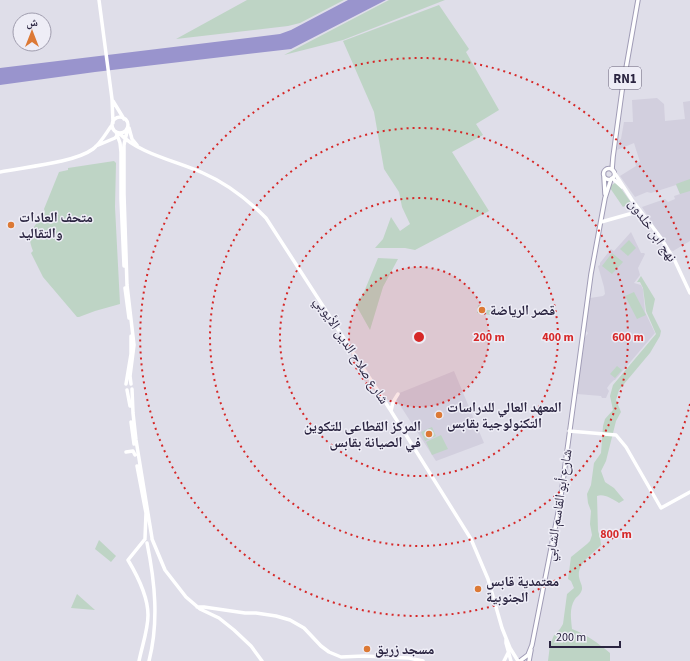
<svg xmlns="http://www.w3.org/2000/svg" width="690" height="661" font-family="'Source Sans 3','Noto Naskh Arabic',sans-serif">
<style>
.built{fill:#d2cfde}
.green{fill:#bed4c5}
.water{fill:#9994cd}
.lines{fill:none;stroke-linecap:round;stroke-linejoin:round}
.primary-casing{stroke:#a09cb6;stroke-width:5.5}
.secondary{stroke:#fff;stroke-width:3.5}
.primary{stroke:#fff;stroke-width:3.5}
.ring{fill:none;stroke:#d62828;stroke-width:2;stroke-dasharray:2 4}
.poi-dot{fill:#dc7935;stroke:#eeedf6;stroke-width:1.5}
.labels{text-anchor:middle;stroke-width:3;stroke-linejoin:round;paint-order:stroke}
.shield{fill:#eeedf6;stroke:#666177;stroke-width:1}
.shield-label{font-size:13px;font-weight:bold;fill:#2b2541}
.poi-label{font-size:14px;font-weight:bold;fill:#2b2541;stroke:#eeedf6;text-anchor:start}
.street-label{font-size:14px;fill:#2b2541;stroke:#eeedf6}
.centre{fill:#d62828;stroke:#eeedf6;stroke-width:2}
.ring-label{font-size:12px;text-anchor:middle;font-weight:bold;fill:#d62828;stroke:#eeedf6;stroke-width:3;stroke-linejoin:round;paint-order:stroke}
</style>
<rect width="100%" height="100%" fill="#dfdee9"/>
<path class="built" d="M657 98 664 104 665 121 685 119 683 102 690 101V241L673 251 670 250 642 207 665 199 668 202 675 199 674 196 680 194 676 185 651 193 647 192 635 197 620 176 636 166 635 163 640 162 634 143 617 150 618 141 621 139 624 122H633L632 100Z
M631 232 641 253H644L645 254 638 268 640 275 634 283 641 285 643 289 645 312 655 333 615 380H614L610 384 607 388 609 391 606 398H602L601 396 577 394 584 339 588 333 585 330 590 298 603 296 605 294 604 287 598 266 600 265V263L611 249 614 251Z
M454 371 484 443 436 461 396 399 397 394Z"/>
<path class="green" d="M247 0H344L300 23 288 26 176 39Z
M389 0H445L343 40 284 55Z
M439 5 469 49 466 52 499 110 476 124 483 135 452 152 489 211 415 250 405 248H375L383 239 391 217 400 231 410 224 402 207 399 192 384 169 374 112 343 41Z
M114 161 116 163 115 207 120 304 95 311 79 317H77L43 277 31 253 33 251C26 234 32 230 42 216V214L45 212 44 209 59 172 68 170V168Z
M690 179V191L680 194 676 184Z
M615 183H617L630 201V203L623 207 610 188V186Z
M629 240 636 248 628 256 620 249Z
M612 253 623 262 612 274 602 266Z
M378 258 398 259 383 287 370 330 356 305 364 292Z
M641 276 655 299 652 313 661 331 660 336 650 353 619 390 616 400 621 412 616 421 606 461 601 471 605 482 614 488 624 500 619 503C613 499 603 493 597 496L598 531 600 537 601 545C593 554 577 563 579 577 580 583 584 587 581 592 580 595 576 597 575 599 569 608 571 619 572 629 587 635 598 643 610 653V661H548L550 645 554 635 560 629 563 624 567 594 574 588 571 581 568 579 571 557 587 544 590 541 592 535 590 524 591 511 588 503 587 494 591 485 594 463 601 453 603 426 605 419 613 410 610 396 613 385 656 334 646 311 643 288 640 282H637Z
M634 292 646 315 637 319 625 296Z
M478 305 485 306V310H491L490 315 477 313Z
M617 366 622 370 615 378 610 374Z
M432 427 436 436 425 441 421 432Z
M441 435 448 449 432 455 426 442Z
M99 540 116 556 111 562 95 549Z
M77 594 95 610 71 608Z"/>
<path class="water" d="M348 0H386L291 49 95 72 0 85V68L280 34 291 30Z"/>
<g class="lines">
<g class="primary-casing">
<path id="primary" d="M603.5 174a5.5 5.5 0 1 1 11 0a5.5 5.5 0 1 1-11 0Z
M612 170 613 157 622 91 638 0
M604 177 605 194
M520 661 528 655 532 645 560 503 591 274 605 198 611 179
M529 661 531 650"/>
</g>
<path class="secondary" d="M99 0 112 99 113 123
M113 101 124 119
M112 125a8 8 0 1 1 16 0a8 8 0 1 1-16 0Z
M128 127 124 145V194L127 285 134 345 130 376 131 384
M129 128 132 139 137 145
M116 132 120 143 121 152V199L124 266
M96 146 115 138 119 133C139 154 177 161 203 173 226 183 248 200 266 218L391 411 471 539 488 579 502 628 510 648 518 661
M0 172C24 167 74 163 93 149 101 143 106 133 112 125
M614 172 632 200 661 238 675 261 690 293
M612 178 622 187
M601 222 640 211
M125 288 129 318
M126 384 131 354V336
M132 389 133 413 136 440 152 538
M127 390 130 406
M391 411 393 402 398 394
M131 422 134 444
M569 431 616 435 626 447 661 508 690 492
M126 452 133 451 135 455
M137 466 146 513 145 538
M152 539 165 570 186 597 200 609 219 618 234 630 251 646 262 661
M147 543C155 582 159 622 149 661
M197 607H204L245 613H256L276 616 290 620 304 628 321 646 329 652 341 657 364 656 409 658 423 661
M506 639V643L511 661
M139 661C142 646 148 630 148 615 148 597 137 575 128 560L145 539
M504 661 508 653"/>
<use href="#primary" class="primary"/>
</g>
<circle cx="419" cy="337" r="70" fill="#d62828" fill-opacity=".12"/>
<g class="ring">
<circle cx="419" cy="337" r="70"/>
<circle cx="419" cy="337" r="139"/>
<circle cx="419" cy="337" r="209"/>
<path d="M690 404A279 279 0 1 1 690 270"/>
</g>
<g class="poi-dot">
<circle cx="11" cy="225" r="4"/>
<circle cx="482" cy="310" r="4"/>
<circle cx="439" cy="415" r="4"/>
<circle cx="429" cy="434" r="4"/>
<circle cx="478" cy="589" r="4"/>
<circle cx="367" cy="649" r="4"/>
</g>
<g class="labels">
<rect class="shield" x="609" y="67" width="32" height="22" rx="3"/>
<g class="shield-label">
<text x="625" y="83">RN1</text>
</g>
<g class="poi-label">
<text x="19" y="222">متحف العادات<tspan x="19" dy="16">والتقاليد</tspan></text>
<text x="490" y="315">قصر الرياضة</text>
<text x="447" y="412">المعهد العالي للدراسات<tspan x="447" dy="16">التكنولوجية بقابس</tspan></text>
<text x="421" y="431" text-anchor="end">المركز القطاعى للتكوين<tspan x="421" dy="16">في الصيانة بقابس</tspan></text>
<text x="486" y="586">معتمدية قابس<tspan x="486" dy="16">الجنوبية</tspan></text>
<text x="375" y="654">مسجد زريق</text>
</g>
<g class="street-label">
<text transform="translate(653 230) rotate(55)" y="5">نهج ابن خلدون</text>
<text transform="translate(352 350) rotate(57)" y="5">شارع صلاح الدين الأيوبي</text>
<text transform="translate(558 505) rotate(-81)" y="5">شارع أبو القاسم الشابي</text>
</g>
</g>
<circle cx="419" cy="337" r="6" class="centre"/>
<g class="ring-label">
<text x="489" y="341">200 m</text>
<text x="558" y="341">400 m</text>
<text x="628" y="341">600 m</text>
<text x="616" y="538">800 m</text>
</g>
<g transform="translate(32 32)"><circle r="19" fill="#eeedf6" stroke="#a09dae"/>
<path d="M0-3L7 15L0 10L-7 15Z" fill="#dc7935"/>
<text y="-6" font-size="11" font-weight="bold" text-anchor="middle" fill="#2b2541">ش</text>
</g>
<path d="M550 641v6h70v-6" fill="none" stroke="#2b2541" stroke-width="2"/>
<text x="556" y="641" font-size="12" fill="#2b2541" stroke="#eeedf6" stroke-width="3" paint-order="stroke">200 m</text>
</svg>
